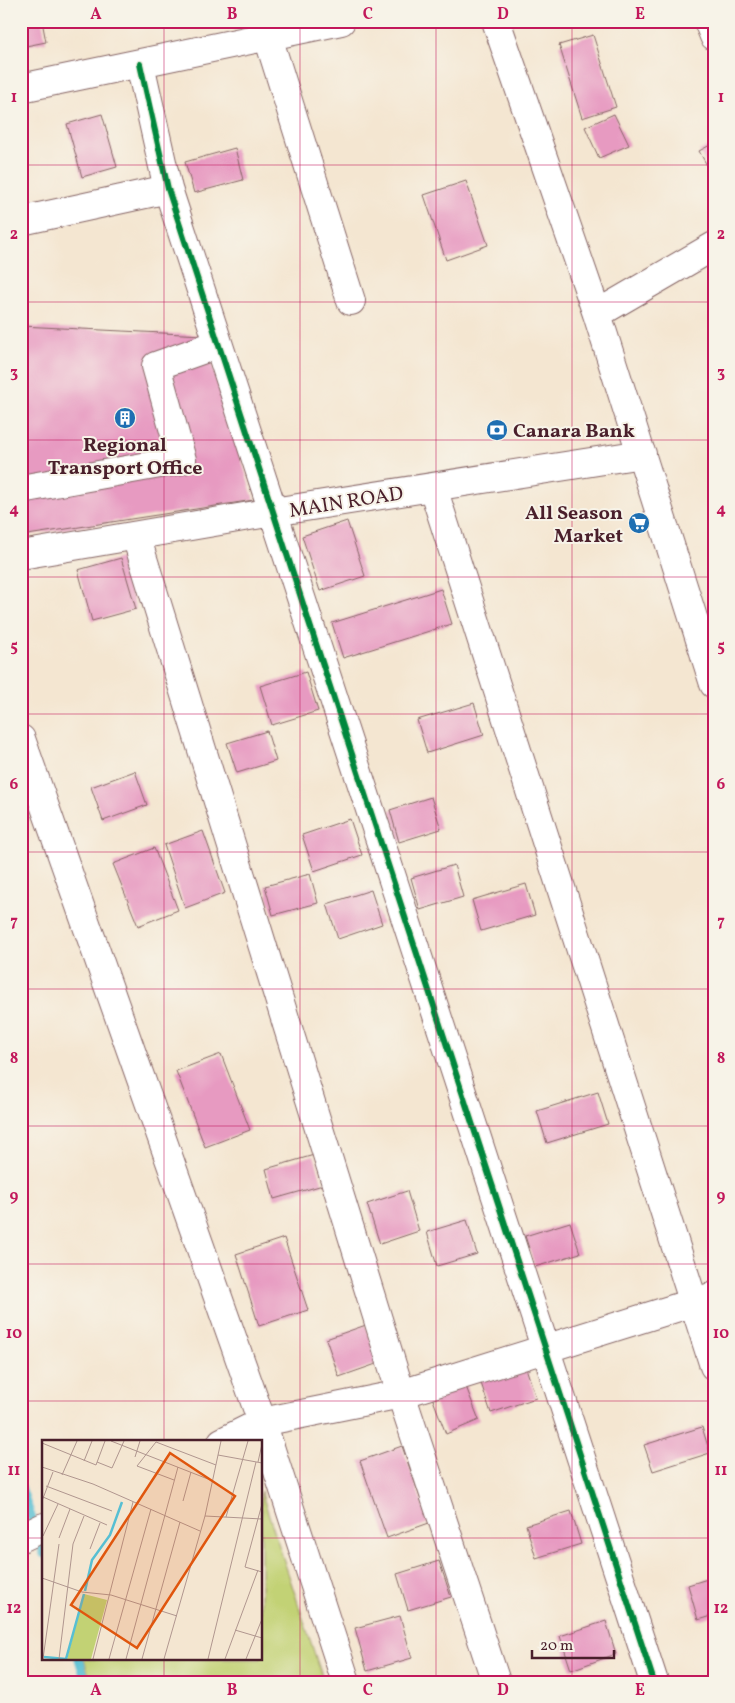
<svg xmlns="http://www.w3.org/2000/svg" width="735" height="1703" font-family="Vollkorn,serif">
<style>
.green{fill:#c2d274;stroke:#867850}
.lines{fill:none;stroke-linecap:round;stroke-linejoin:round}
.stream{stroke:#57bfd3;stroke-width:9}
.building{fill:#e79ac1}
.minor-casing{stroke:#866565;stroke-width:30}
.minor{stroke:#fff;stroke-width:28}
.cycleway-casing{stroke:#f7f3e8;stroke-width:9}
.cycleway{stroke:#00873e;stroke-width:6}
.grid{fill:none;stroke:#c2185b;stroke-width:1;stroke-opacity:0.55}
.labels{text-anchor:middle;stroke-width:4;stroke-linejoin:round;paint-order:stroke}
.poi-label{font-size:20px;font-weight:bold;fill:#4a1f2b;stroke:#f7f3e8;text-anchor:start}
.street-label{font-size:20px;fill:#4a1f2b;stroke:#f7f3e8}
.inset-river{fill:none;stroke:#57bfd3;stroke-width:2.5}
.inset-road{fill:none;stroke:#b0968f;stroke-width:1}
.view{fill:#e0560e;fill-opacity:0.15;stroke:#e0560e;stroke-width:2.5}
.inset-edge{fill:none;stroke:#4a1f2b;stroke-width:2.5}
.neatline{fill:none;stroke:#c2185b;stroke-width:2}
.grid-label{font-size:16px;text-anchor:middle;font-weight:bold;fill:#c2185b}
</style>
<rect width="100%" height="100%" fill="#f7f3e8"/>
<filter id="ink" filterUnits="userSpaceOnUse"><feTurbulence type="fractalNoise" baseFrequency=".02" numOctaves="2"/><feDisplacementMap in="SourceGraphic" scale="10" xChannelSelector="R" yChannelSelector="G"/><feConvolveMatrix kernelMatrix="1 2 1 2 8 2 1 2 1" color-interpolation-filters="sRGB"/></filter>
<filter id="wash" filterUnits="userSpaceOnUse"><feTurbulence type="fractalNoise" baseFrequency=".0096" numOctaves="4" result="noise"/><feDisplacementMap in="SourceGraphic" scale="20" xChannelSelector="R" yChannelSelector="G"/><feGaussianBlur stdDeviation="1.12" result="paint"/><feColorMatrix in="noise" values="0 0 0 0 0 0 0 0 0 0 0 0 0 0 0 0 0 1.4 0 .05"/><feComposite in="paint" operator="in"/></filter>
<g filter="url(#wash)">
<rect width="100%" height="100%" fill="#f4e6d1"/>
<path class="green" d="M261 1491 324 1682H91L84 1659H261Z"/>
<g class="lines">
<path class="stream" d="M21 1487 44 1554
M79 1659 86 1682"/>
</g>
<g id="blocks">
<path class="building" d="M21 21H42L46 42 21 47Z
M593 35 616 107 582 118 559 45Z
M102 114 117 167 82 177 67 124Z
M614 114 629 145 599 158 585 127Z
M714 143V178L699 151Z
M235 148 243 180 194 193 185 162Z
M466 181 488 245 446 260 424 195Z
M21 326 203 335 254 500 21 536Z
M347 521 365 576 320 591 302 536Z
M121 558 136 609 92 621 78 570Z
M441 589 452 624 343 658 332 623Z
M306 672 318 711 272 725 260 686Z
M474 703 484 735 427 753 417 720Z
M267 731 276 761 237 773 227 743Z
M135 771 147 805 103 821 91 787Z
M431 797 441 829 399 842 390 810Z
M350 819 362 855 314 871 302 835Z
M203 831 225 893 185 908 164 845Z
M154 848 178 910 138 926 113 864Z
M454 865 463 897 420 910 411 878Z
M310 874 318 903 273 915 265 886Z
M526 884 535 915 481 931 472 900Z
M371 890 382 924 338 939 327 904Z
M221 1054 250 1130 205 1147 176 1071Z
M598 1092 608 1124 547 1143 537 1111Z
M314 1155 323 1185 274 1199 266 1169Z
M407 1191 419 1231 380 1244 367 1204Z
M467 1220 477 1254 437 1266 427 1232Z
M570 1222 580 1253 535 1267 525 1236Z
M284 1238 308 1310 259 1326 236 1254Z
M366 1325 379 1363 339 1377 326 1339Z
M524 1362 536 1398 491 1413 479 1377Z
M465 1384 479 1420 446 1434 432 1397Z
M702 1427 710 1453 653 1471 644 1445Z
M402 1446 429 1523 387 1538 360 1461Z
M571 1511 581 1544 536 1558 526 1525Z
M439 1561 451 1597 408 1610 397 1574Z
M714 1577V1615L698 1620 688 1585Z
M400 1616 412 1658 367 1671 355 1628Z
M606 1621 616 1654 571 1670 560 1636Z"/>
</g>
</g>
<g filter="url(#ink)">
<use href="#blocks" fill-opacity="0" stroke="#866565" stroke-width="1"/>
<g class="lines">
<g class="minor-casing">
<path id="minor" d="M496 21 597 314 714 684
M708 21 714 36
M268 37 351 301
M140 64 168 189 654 1682
M21 88 341 21
M21 221 168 189
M597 314 714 246
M433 488 714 1366
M21 489 182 460 156 366 218 344
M136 536 401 1394 496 1682
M21 555 273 512 642 454
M21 739 262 1422 346 1682
M222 1442 262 1422 401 1394 714 1296
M21 1538 44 1527"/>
</g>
<use href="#minor" class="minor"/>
<g class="cycleway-casing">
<path id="cycleway" d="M140 64 168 189 654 1682"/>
</g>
<use href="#cycleway" class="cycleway"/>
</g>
</g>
<path class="grid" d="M164 21V1442M300 21V1682M436 21V1682M572 21V1682M21 165H714M21 302H714M21 440H714M21 577H714M21 714H714M21 852H714M21 989H714M21 1126H714M21 1264H714M21 1401H714M21 1538H44M261 1538H714M164 1659V1682"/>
<defs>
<g id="building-disc" transform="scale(1.125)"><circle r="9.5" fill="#1f6fb2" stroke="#f7f3e8"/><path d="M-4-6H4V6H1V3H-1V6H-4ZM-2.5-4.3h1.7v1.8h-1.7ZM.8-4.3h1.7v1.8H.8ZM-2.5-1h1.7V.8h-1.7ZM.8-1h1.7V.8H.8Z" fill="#fff"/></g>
<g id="bank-disc" transform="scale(1.125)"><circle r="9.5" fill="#1f6fb2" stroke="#f7f3e8"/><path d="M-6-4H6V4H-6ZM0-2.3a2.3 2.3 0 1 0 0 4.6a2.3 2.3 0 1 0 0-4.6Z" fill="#fff"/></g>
<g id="supermarket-disc" transform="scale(1.125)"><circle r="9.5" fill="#1f6fb2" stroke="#f7f3e8"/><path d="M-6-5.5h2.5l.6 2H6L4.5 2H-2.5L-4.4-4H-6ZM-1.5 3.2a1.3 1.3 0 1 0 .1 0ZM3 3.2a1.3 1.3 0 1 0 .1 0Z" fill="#fff"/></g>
</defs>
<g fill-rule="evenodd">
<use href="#building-disc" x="125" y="418"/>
<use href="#bank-disc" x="497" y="430"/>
<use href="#supermarket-disc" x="639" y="523"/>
</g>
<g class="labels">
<g class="poi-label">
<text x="513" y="437">Canara Bank</text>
<text x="125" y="451" text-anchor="middle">Regional<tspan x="125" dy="23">Transport Office</tspan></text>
<text x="623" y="519" text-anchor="end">All Season<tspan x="623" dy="23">Market</tspan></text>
</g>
<g class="street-label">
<text transform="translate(346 501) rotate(-9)" y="7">MAIN ROAD</text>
</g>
</g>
<g transform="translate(42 1440)">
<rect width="220" height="220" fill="#f4e6d1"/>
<path d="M42 154 65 160 49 219H25Z" fill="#c2d274"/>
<path class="inset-river" d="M43 151 50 120 68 95 80 62M2 217 24 219 42 154"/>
<path class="inset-road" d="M69 1 171 41M0 3 54 25 63 1M176 15 220 23M93 17 98 1M42 21 50 1M55 22 70 28 82 1M216 22 220 4M0 27 51 44 158 91M20 35 35 1M132 40 95 26 114 2 174 25M4 46 70 71M1 57 65 85M0 61 11 32M141 61 149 32M220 64 203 127 220 132M163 76 220 79M184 77 206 1M1 96 16 64M17 98 28 69M48 109 58 83M0 138 40 152 69 155 135 176M193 190 220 198M1 219 17 104M17 219 31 104 42 76M51 219 91 62M67 219 109 69M84 219 136 27M100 219 138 82M122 219 163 76 179 1M166 219 214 22M183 219 216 130M204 219 220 179"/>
<path class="view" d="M128 13 193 56 95 208 29 165Z"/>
<rect width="220" height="220" class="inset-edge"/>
</g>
<rect width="735" height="1703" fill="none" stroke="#f7f3e8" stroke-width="55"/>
<path d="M532 1650v8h82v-8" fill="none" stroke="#4a1f2b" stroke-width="2.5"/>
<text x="540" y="1650" font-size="15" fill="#4a1f2b" stroke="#f7f3e8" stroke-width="4" paint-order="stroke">20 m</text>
<rect x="28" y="28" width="680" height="1648" class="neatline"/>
<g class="grid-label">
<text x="96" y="19">A</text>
<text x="232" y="19">B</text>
<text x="368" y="19">C</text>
<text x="503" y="19">D</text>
<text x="640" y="19">E</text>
<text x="14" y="102">1</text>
<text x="721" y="102">1</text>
<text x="14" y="239">2</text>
<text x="721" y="239">2</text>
<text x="14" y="377">3</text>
<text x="721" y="377">3</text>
<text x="14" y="514">4</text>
<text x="721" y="514">4</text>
<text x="14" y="651">5</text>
<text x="721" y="651">5</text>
<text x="14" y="789">6</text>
<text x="721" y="789">6</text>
<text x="14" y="926">7</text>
<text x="721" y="926">7</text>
<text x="14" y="1063">8</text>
<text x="721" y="1063">8</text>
<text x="14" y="1201">9</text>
<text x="721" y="1201">9</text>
<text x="14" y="1338">10</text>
<text x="721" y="1338">10</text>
<text x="14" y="1475">11</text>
<text x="721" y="1475">11</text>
<text x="14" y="1613">12</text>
<text x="721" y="1613">12</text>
<text x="96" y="1695">A</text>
<text x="232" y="1695">B</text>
<text x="368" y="1695">C</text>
<text x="503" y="1695">D</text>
<text x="640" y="1695">E</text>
</g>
</svg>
